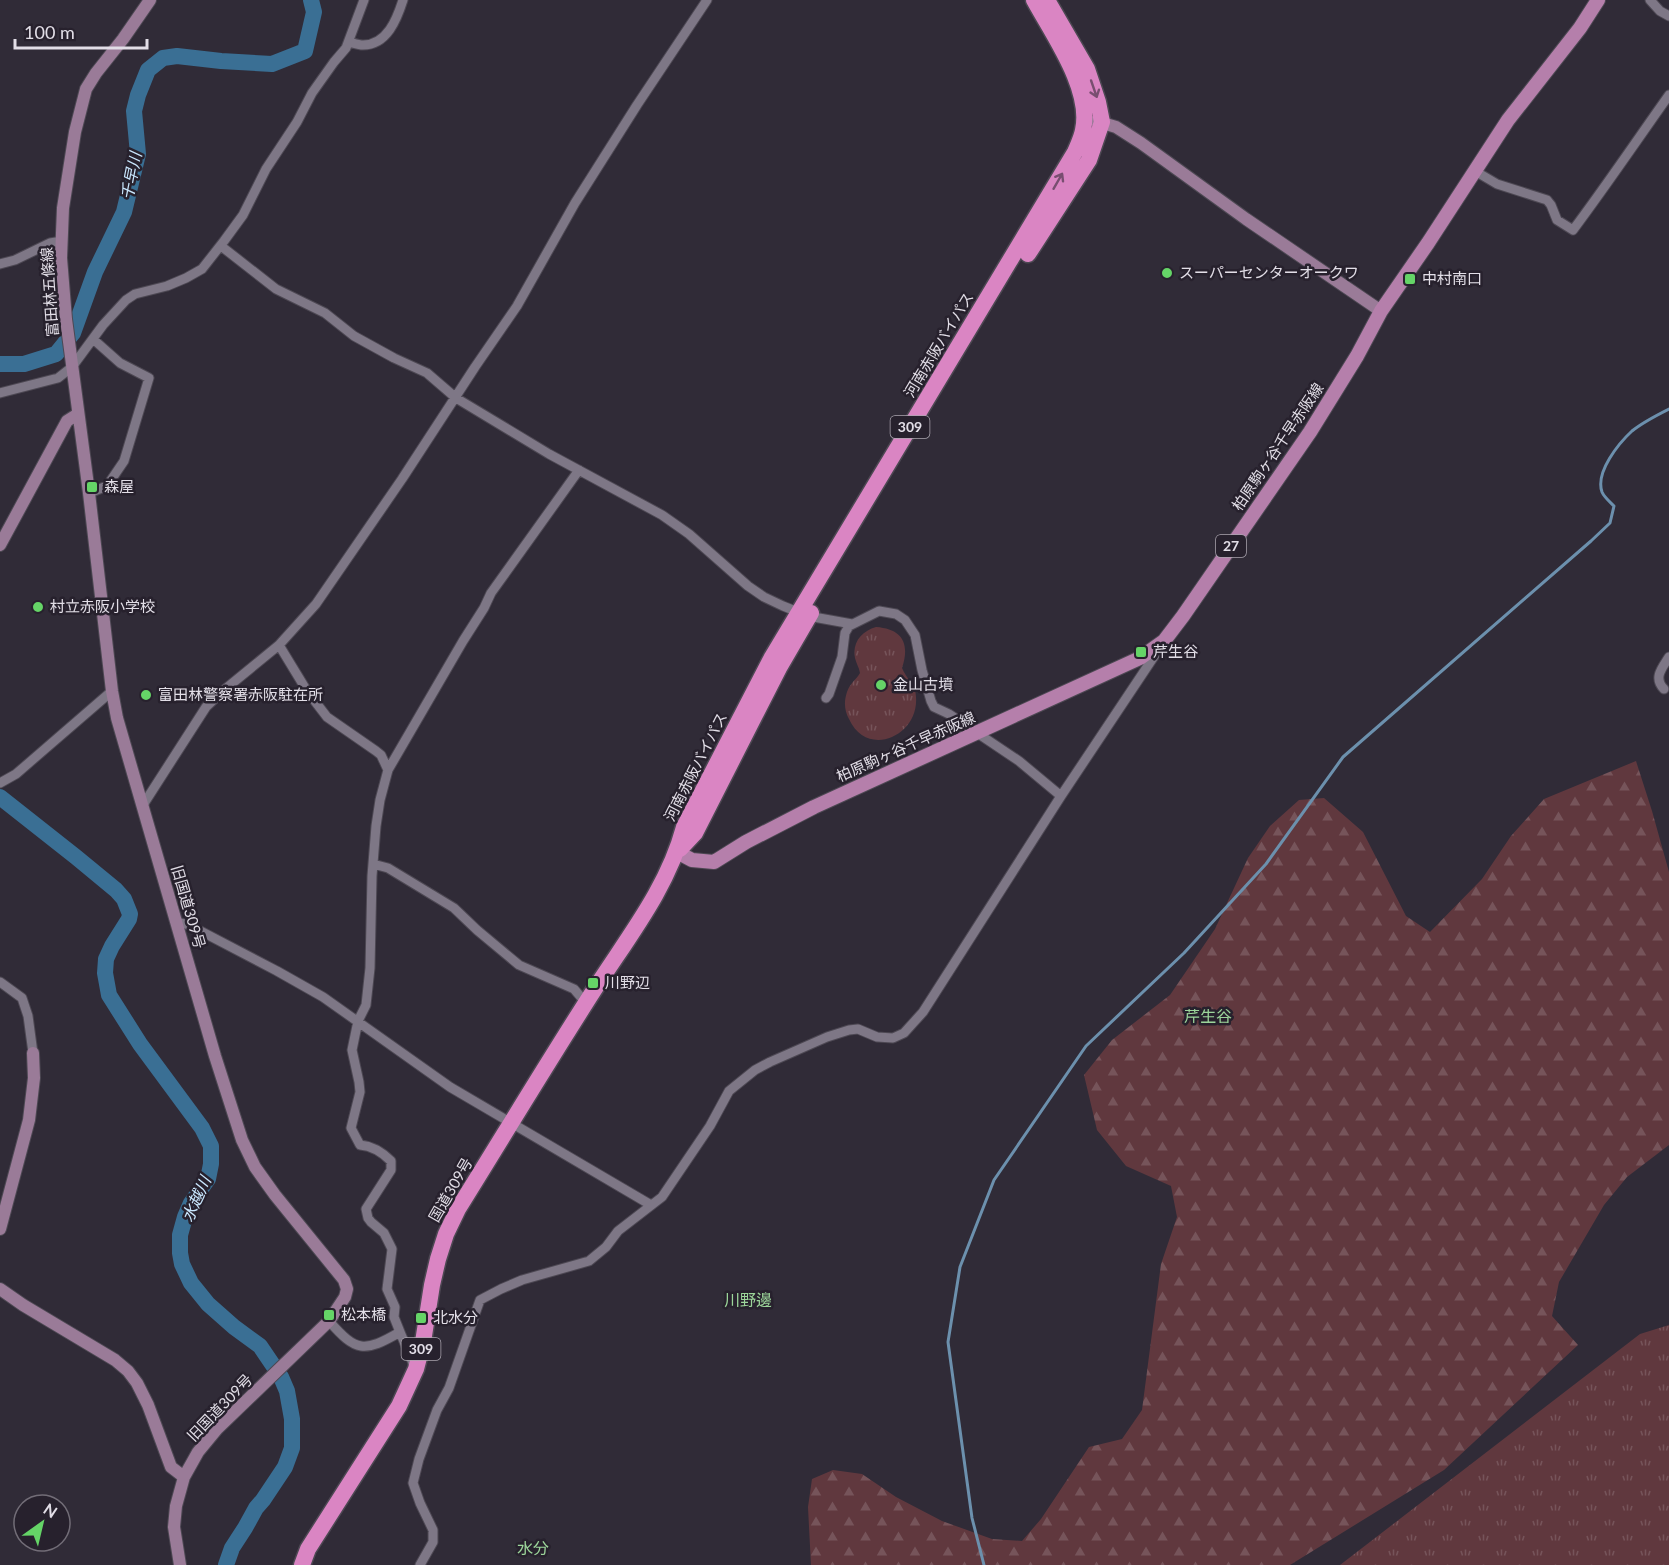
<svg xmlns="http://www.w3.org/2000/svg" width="1669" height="1565" font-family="Lato,'Noto Sans JP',sans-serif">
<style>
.grass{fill:url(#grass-tufts)}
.forest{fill:url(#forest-firs)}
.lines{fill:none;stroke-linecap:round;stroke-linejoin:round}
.stream{stroke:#6c90ad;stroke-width:3}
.river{stroke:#3a6f94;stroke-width:16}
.street-casing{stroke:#4d4853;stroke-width:11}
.secondary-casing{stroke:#4d4853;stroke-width:14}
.primary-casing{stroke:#4d4853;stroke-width:16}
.highway-casing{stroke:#4d4853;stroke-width:19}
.street{stroke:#7e7786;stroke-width:9}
.secondary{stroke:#9a7b98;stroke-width:12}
.primary{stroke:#b57fab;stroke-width:14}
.highway{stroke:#da85c3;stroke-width:16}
.oneway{stroke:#784e70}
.poi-dot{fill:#65d467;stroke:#27212d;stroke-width:2}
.labels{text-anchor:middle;stroke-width:5;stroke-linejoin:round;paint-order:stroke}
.shield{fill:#27212d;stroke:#aaa5af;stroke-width:1.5}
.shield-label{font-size:14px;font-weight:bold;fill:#e2dee7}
.poi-label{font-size:15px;fill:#e2dee7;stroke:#27212d;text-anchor:start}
.street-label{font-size:15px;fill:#e2dee7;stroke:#27212d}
.water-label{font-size:16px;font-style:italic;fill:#cae8ff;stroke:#27212d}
.neighbourhood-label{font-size:16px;fill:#9cd59a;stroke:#27212d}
</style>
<defs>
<pattern id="grass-tufts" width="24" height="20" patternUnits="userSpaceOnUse" patternTransform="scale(1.5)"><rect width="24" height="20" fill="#60383e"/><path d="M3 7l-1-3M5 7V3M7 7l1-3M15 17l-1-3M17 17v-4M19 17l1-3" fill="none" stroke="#76545a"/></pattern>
<pattern id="forest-firs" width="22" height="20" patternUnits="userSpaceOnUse" patternTransform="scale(1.5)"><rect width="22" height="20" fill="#60383e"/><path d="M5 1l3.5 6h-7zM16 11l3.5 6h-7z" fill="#76545a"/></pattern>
</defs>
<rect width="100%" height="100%" fill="#302b37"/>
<path class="grass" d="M876 627C903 629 910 644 902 668 906 678 916 686 916 697 919 736 867 759 849 719 844 710 844 701 847 692 850 683 856 680 860 673 859 667 856 663 855 658 852 642 862 631 876 627Z
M1669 1325V1565H1340L1640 1334Z"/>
<path class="forest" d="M1636 761 1652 811 1669 872V1145L1627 1177 1604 1205 1559 1282 1552 1316 1578 1345 1444 1470 1290 1565H811L808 1507 812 1479 833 1470 862 1474 896 1497 942 1521 992 1539 1022 1541 1041 1519 1089 1447 1122 1439 1142 1410 1161 1264 1177 1217 1171 1186 1126 1166 1097 1130 1084 1075 1112 1040 1170 995 1215 929 1248 858 1270 826 1299 800 1324 798 1363 832 1406 916 1430 932 1482 879 1511 836 1544 799Z"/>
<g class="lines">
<path class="stream" d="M984 1565 972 1518 948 1342 960 1267 994 1180 1086 1046 1184 953 1266 864 1343 757 1591 541 1610 523 1614 506C1610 502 1604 497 1602 492 1595 472 1619 443 1632 431 1643 422 1657 415 1669 409"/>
<path class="river" d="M0 364H24L56 354 73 333 95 272 124 212 138 154 134 111 138 95 148 70 163 58 177 56 221 61 272 64 305 51 314 12 311 0
M0 797 76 857 116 890 124 899 130 914 129 919 112 946 106 959 105 973 109 995 140 1044 202 1128 211 1146V1164L208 1179 191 1203 185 1217 180 1235V1253L182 1264 191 1283 208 1304 234 1327 260 1346 281 1377 287 1391 292 1419V1448L285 1467 263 1500 256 1508 245 1528 232 1548 226 1565"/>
<g class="street-casing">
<path id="street" d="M1650 0 1660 11 1669 16
M349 42C353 43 359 45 363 45 387 45 397 19 403 0
M1475 171 1497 184 1547 200 1551 205 1557 220 1573 230C1606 186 1637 140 1669 95
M221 246 276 289 325 313 354 336 394 358 427 373 456 398 549 454 662 515 689 534 748 586 764 597 783 606 798 612
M0 264 15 260 50 243 62 241
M0 393 58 378 72 367 103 325 126 300 135 294 167 286 186 278 202 269 224 241 243 215 266 169 297 122 312 93 334 62 346 48 364 0
M89 493 107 486 124 461 149 378 120 363 93 339
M808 616 852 624
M279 645 307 691 327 717 376 751 381 755 388 770
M1664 689C1653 678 1662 668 1669 657
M826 698 829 694 842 657 845 633 849 626 879 611 896 614 905 620 915 635 922 670 931 701 934 707 949 714 1019 761 1061 796
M0 783 16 774 112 691
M143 805 206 707 224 690 279 645 316 604 402 479 475 367 517 306 575 203 637 105 707 0
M373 864 388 868 454 908 477 930 519 965 574 989 586 1003
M177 922 189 925 277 971 323 997 450 1087 651 1205
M0 982 22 998 28 1016 33 1053
M329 1321C356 1352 364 1353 400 1332L415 1368
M400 1332 394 1317 395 1307 387 1289 392 1249 384 1233 371 1222 368 1218 366 1209 391 1170V1161C382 1152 373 1146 360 1145L351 1128 360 1092 359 1082 352 1050 358 1021 366 1005 370 968 372 876 376 826 380 800 388 770 463 641 484 608 491 593 579 470
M420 1565 433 1542V1530L420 1503 413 1483 419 1459 437 1410 449 1388 480 1300 501 1289 522 1280 589 1261 606 1247 618 1231 662 1197 710 1126 729 1091 755 1070 770 1062 827 1037 849 1030 858 1029 877 1037 893 1038 904 1033 923 1012 1061 796 1159 649"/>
</g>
<g class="secondary-casing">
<path id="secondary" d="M150 0 123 39 96 73 86 89 75 132 63 208 61 258 66 319 89 493 112 691 117 718 215 1056 242 1140 255 1167 275 1195 344 1280 347 1289 345 1297 329 1321 217 1429 198 1452 184 1477 176 1506 174 1527 180 1565
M1096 121 1116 127 1141 143 1246 219 1381 311
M0 545 67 421 78 414
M0 1229 29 1120 34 1078 33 1053
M0 1289 23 1305 115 1360 128 1371 137 1383 148 1405 171 1467 184 1477"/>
</g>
<g class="primary-casing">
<path id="primary" d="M677 852 692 860 714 862 746 842 814 807 1140 658 1164 641 1183 616 1310 432 1357 356 1381 311 1428 243 1508 120 1580 28 1598 0"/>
</g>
<g class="highway-casing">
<path id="highway" d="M1028 254 1089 160 1102 122 1098 102 1087 69 1047 0
M680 849 695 833 779 668 811 613
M302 1565 308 1549 399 1406 416 1369 423 1342 432 1285 438 1259 446 1234 458 1209C504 1135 549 1060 596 987 629 936 668 887 684 827L772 657 1075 152C1078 145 1082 137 1083 130 1092 89 1053 35 1034 0"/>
</g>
<use href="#street" class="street"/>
<use href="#secondary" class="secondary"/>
<use href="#primary" class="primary"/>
<use href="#highway" class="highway"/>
</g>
<defs><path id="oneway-shaft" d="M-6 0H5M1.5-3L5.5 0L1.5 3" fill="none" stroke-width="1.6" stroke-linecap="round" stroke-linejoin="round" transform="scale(1.5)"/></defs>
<g class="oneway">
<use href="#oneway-shaft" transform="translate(1094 89) rotate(71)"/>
<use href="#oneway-shaft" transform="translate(1058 181) rotate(-60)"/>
</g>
<g class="poi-dot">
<circle cx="1167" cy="273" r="6"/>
<rect x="1404" y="273" width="12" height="12" rx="3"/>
<rect x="86" y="481" width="12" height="12" rx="3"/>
<circle cx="38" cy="607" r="6"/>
<rect x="1135" y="646" width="12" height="12" rx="3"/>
<circle cx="881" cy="685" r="6"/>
<circle cx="146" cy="695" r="6"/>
<rect x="587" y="977" width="12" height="12" rx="3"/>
<rect x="323" y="1309" width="12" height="12" rx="3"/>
<rect x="415" y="1312" width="12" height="12" rx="3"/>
</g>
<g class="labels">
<g class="shield">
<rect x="890.5" y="416" width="39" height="22" rx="4.5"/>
<rect x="1216" y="535" width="30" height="22" rx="4.5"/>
<rect x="401.5" y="1338" width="39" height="22" rx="4.5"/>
</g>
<g class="shield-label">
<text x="910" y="432">309</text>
<text x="1231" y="551">27</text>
<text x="421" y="1354">309</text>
</g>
<g class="poi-label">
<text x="1179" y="278">スーパーセンターオークワ</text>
<text x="1422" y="284">中村南口</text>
<text x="104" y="492">森屋</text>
<text x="50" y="612">村立赤阪小学校</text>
<text x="1153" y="657">芹生谷</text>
<text x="893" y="690">金山古墳</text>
<text x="158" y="700">富田林警察署赤阪駐在所</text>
<text x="605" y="988">川野辺</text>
<text x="341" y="1320">松本橋</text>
<text x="433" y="1323">北水分</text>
</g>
<g class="street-label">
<text transform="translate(50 292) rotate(-94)" y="5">富田林五條線</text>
<text transform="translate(939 345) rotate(-59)" y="5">河南赤阪バイパス</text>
<text transform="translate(1278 447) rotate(-56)" y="5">柏原駒ヶ谷千早赤阪線</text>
<text transform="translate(906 747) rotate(-24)" y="5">柏原駒ヶ谷千早赤阪線</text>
<text transform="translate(696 767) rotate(-63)" y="5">河南赤阪バイパス</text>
<text transform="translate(188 907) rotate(74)" y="5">旧国道309号</text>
<text transform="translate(451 1190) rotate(-60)" y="5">国道309号</text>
<text transform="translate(220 1408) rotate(-46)" y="5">旧国道309号</text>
</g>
<g class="water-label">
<text transform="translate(131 176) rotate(-79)" y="6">千早川</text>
<text transform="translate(196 1199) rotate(-66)" y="6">水越川</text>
</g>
<g class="neighbourhood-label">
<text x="1208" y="1022">芹生谷</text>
<text x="748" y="1306">川野邊</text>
<text x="533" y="1554">水分</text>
</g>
</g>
<g transform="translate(42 1523) rotate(34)"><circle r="28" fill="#27212d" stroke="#726d77" stroke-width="1.5"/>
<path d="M0-4.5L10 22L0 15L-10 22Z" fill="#65d467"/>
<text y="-9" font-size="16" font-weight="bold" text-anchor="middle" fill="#e2dee7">N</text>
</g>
<path d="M15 39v9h132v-9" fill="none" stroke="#e2dee7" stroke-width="3"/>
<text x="24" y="39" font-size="18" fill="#e2dee7" stroke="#27212d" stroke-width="4.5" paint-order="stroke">100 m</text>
</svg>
